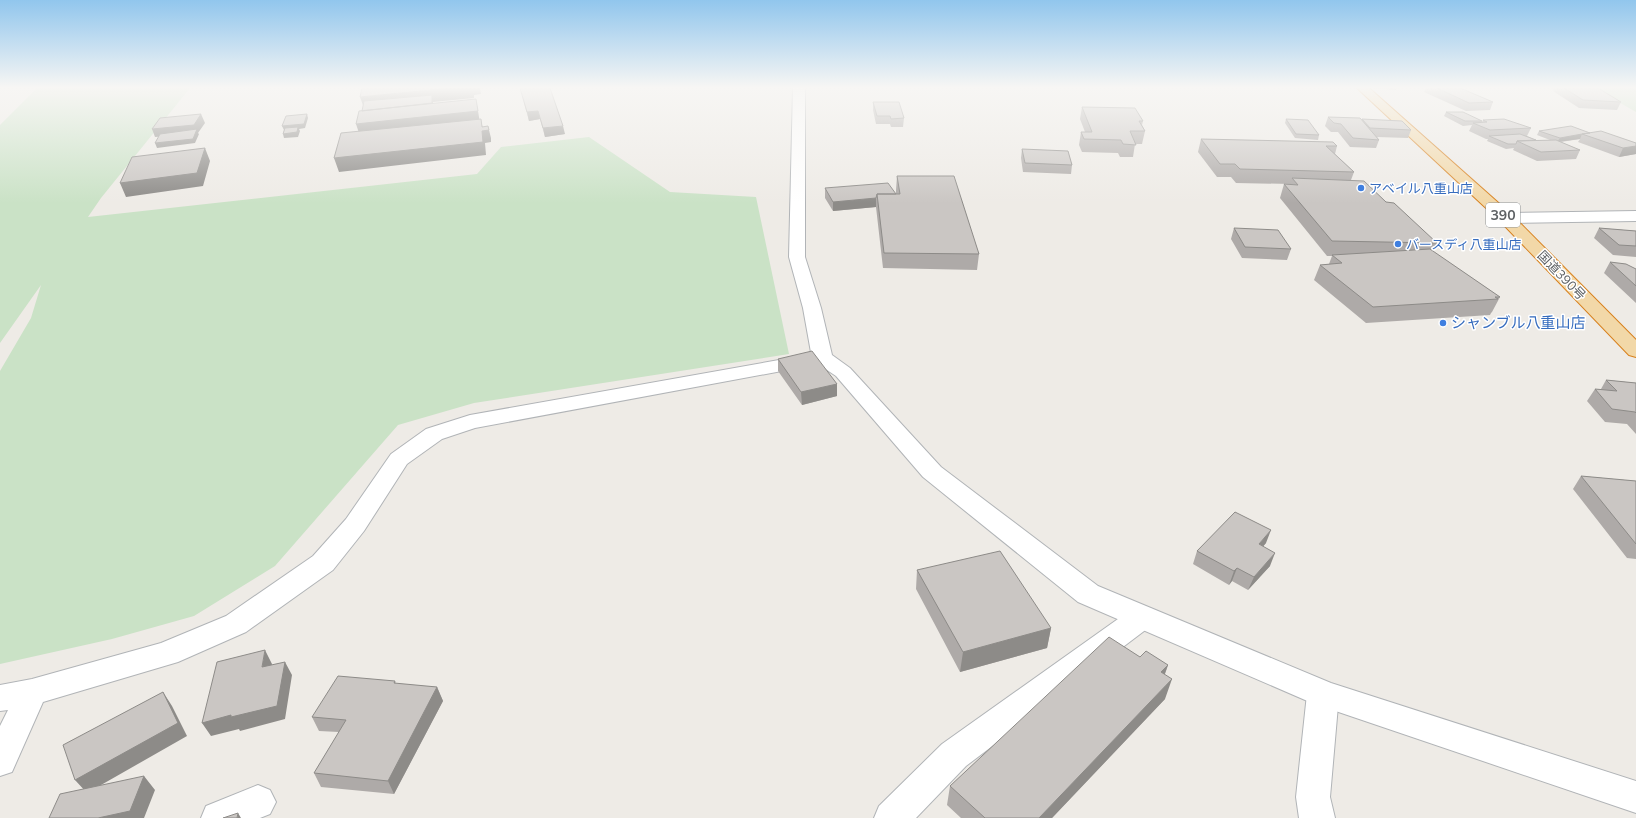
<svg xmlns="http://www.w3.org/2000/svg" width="1636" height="818" font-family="Mulish,'Noto Sans JP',sans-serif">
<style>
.green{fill:#cae2c6}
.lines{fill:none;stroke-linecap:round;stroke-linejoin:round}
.minor-casing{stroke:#b1b4b7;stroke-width:2}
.tertiary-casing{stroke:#b1b4b7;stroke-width:2}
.trunk-casing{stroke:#d8811d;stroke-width:2}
.minor{fill:#fff;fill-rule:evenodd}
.tertiary{fill:#fff;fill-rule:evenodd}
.trunk{fill:#f2d8a8;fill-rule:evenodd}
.wall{fill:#aeaaa8}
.shaded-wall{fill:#8d8b88}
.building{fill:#cac6c3;stroke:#8d8b88}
.shop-dot{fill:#3f7fe0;stroke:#fff;stroke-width:1.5}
.labels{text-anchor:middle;stroke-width:3;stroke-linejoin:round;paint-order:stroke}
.far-shop-label{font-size:13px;fill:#366cbe;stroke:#fff;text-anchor:start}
.far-street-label{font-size:13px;fill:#5e6265;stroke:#fff}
.shield{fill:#fff;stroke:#8e9193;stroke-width:1}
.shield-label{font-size:14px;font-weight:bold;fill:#5e6265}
.shop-label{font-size:15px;fill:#366cbe;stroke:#fff;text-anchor:start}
</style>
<rect width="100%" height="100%" fill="#eeebe6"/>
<path class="green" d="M37 88H190L101 198 88 217 477 174 501 147 589 137 670 192 756 197 789 354 474 403 398 425 275 566 194 616 112 639 0 664V371L31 318 41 285 0 343V125Z
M1594 88H1636V112Z"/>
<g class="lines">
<g class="minor-casing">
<path id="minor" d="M1636 211V221L1506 223 1500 221 1498 218 1500 215 1506 213Z
M807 355 814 357 817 361 814 365 475 428 442 439 407 464 364 531 333 570 246 632 178 662 43 702 12 772 0 776V726L8 710 0 711V685L32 679 161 643 226 616 313 556 346 519 391 454 426 429 470 415Z
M1142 606 1152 609 1156 617 1152 625 966 766 916 818H874L879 806 942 744 1132 609Z
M1323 681 1334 685 1339 694 1330 797 1335 818H1299L1296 797 1307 694 1312 685Z
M258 785 270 790 276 802 270 814 260 818H201L206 806Z"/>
</g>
<g class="tertiary-casing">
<path id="tertiary" d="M793 88H805V257L821 308 832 355 850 368 941 467 1098 586 1331 683 1636 781V813L1312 703 1078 602 923 477 836 376 815 362 812 358 803 308 789 257Z"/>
</g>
<g class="trunk-casing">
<path id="trunk" d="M1357 88H1369L1512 215 1636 340V357L1629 355 1500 221Z"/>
</g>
<use href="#minor" class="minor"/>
<use href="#tertiary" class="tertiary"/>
<use href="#trunk" class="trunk"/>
</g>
<path class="wall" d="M520 88 565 134 545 137 540 119 529 121Z
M1374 88H1397L1396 90Z
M1426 88H1460L1493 102 1490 110 1466 111 1424 92Z
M1554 88H1598L1621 102 1617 110 1579 108 1553 91Z
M873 102 904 118 903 127H891L890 124H876L873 110Z
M1082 107 1143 121 1142 125 1145 131 1142 144H1135L1133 157H1120L1118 153 1082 152 1079 145 1081 132H1085L1080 119Z
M1446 112 1482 121V122L1483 120 1531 128 1527 136 1536 140H1550L1537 135 1539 131 1590 133 1636 143V154L1619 157 1578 142 1580 139 1561 142 1580 150 1576 159 1537 161 1513 150 1514 148 1506 149 1487 141 1488 139H1486L1469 131 1472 125 1463 126 1444 116Z
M1328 117 1361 120 1362 119 1411 130 1408 138 1377 137 1379 140 1376 148 1350 147 1338 132H1331L1325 126Z
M1286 119 1319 135 1318 140 1295 138 1285 123Z
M1201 139 1337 146 1335 154 1354 172 1351 180 1386 202 1437 243 1433 252 1500 297 1492 312 1491 313 1490 315 1366 323 1314 280 1320 265 1329 264 1332 256H1327L1280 198 1284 184H1291L1236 183 1231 177H1217L1198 152Z
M1022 149 1072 165 1071 174 1023 172 1021 158Z
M897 176 979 254 977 270 883 268 876 207 833 211 825 198V188L896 194V190Z
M1234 228 1291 249 1287 260 1242 258 1231 239Z
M1599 228 1636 231V257L1613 255 1594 238Z
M1610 262 1636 269V303L1604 273Z
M778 359 837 384V396L802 405 778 371Z
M1606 380 1636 383V434L1627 424 1605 422 1587 401 1595 389H1601Z
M1581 476 1636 481V559L1627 558 1573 489Z
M1266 543 1263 546 1270 566 1248 590 1232 581 1229 585 1193 564 1197 551Z
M917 570 1051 628 1047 648 960 672 916 589Z
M1140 657 1168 665 1165 674V699L1052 818H961L947 805 950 786Z
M395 681 396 684 437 687 443 701 394 794 321 787 314 773 339 732 319 731 312 717Z"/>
<path class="shaded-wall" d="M450 88H480L481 94 474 95V98L433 102 434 115 364 108 360 97Z
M476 99 480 123 360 136 356 124Z
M538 111 540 119 529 121 527 112Z
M201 114 205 123 198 133 199 134 195 143 157 148 155 143 195 134 155 137 152 129Z
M307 114 308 118 305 128 299 129 300 131 298 137 284 138 283 134 284 130 282 126Z
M481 119 483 130 488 126 491 138V142L485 143 486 155 339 172 334 158 482 127Z
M563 126 565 134 545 137 543 128Z
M1582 134 1580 139 1557 142 1560 138Z
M1636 146V154L1619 157 1623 148Z
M205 148 210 161 203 186 126 197 120 183Z
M876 198V207L833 211V202Z
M837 384V396L802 405 801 392Z
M1271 530 1266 543 1254 557 1259 544Z
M1275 553 1270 566 1248 590 1254 577Z
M1237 568 1232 581 1229 585 1234 571Z
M1051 628 1047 648 960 672 963 652Z
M265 650 272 664 269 681 262 667Z
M285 662 292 675 285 719 240 731 239 729 211 736 202 723Z
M1168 665 1161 684V672Z
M1172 679 1165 699 1052 818H1039Z
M437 687 443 701 394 794 388 781Z
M163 692 172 706 187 736 87 793 75 780Z
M144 776 155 790 144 818H98Z
M238 813 241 818H237Z"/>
<path class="building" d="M362 88H450L360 97Z
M520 88H550L563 126 543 128 538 111 527 112Z
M1437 88H1460L1493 102 1469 103Z
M1564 88H1598L1621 102 1583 100Z
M432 95V103L362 111 364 101Z
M476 99 478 111 356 124 359 111Z
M873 102H899L904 118 891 119 890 116H877Z
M1082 107 1135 108 1143 121H1139L1145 131H1130L1136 145 1123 144 1121 140 1084 139 1081 132H1092Z
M1446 112H1463L1482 121H1465Z
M201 114 194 125 152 129 160 118Z
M307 114 304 124 282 126 286 116Z
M1328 117 1360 118 1379 140 1353 138 1341 124 1334 123Z
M481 119 482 127 488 126 489 130 482 131 483 142 334 158 341 133Z
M1286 119 1308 120 1319 135 1296 134Z
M1362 119 1402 121 1411 130 1370 128Z
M1504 119 1531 128 1490 130 1473 123 1487 122 1483 120Z
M1571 126 1590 133 1582 134 1560 138 1539 131Z
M298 127 297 132 283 134 285 128Z
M197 129 193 139 155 143 160 134Z
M1601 131 1636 143V146L1623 148 1582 134Z
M1520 134 1536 140 1517 141 1516 144H1508L1489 136Z
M1201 139 1333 142 1337 146H1326L1354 172 1240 169 1235 164H1220Z
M1556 140 1580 150 1541 152 1517 141Z
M205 148 197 173 120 183 132 157Z
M1022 149 1068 151 1072 165 1025 163Z
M897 176H954L979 254 884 253 877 194H900Z
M1292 178 1364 181 1386 202 1394 203 1437 243 1332 241 1284 184 1298 185Z
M888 183 896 194H877L876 198 833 202 825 188Z
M1234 228 1278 230 1291 249 1245 247Z
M1599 228 1636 231V246L1619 245Z
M1430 249 1500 297H1495L1498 299 1373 307 1320 265 1342 263 1332 255Z
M1610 262 1626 264 1636 269V286Z
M812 351 837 384 801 392 778 359Z
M1606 380 1636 383V413L1635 412 1612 409 1595 389 1617 391Z
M1581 476 1636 481V544Z
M1235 512 1271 530 1259 544 1275 553 1254 577 1237 568 1234 571 1197 551Z
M1000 551 1051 628 963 652 917 570Z
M1109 637 1140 657 1146 651 1168 665 1161 672 1172 679 1039 818H985L950 786Z
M265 650 262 667 285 662 277 706 231 717V715L202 723 217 662Z
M338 676 395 681 394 683 437 687 388 781 314 773 346 720 312 717Z
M163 692 178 723 75 780 63 745Z
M144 776 130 811 98 818H49L60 794Z
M238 813 237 818H223Z"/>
<linearGradient id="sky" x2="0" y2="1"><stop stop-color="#91c6ed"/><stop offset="0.43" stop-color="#f7f6f4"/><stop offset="1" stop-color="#f7f6f4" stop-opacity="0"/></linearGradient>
<rect width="1636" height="203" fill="url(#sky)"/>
<g class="shop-dot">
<circle cx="1361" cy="188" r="4"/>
<circle cx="1398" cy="244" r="4"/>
<circle cx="1443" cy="323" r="4"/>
</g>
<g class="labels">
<g class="far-shop-label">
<text x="1369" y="193">アベイル八重山店</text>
<text x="1406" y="249">バースディ八重山店</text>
</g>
<g class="far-street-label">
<text transform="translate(1562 275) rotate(46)" y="5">国道390号</text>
</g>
<rect class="shield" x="1486" y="203" width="34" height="24" rx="3"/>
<g class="shield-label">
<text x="1503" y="220">390</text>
</g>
<g class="shop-label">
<text x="1451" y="328">シャンブル八重山店</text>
</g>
</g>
</svg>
